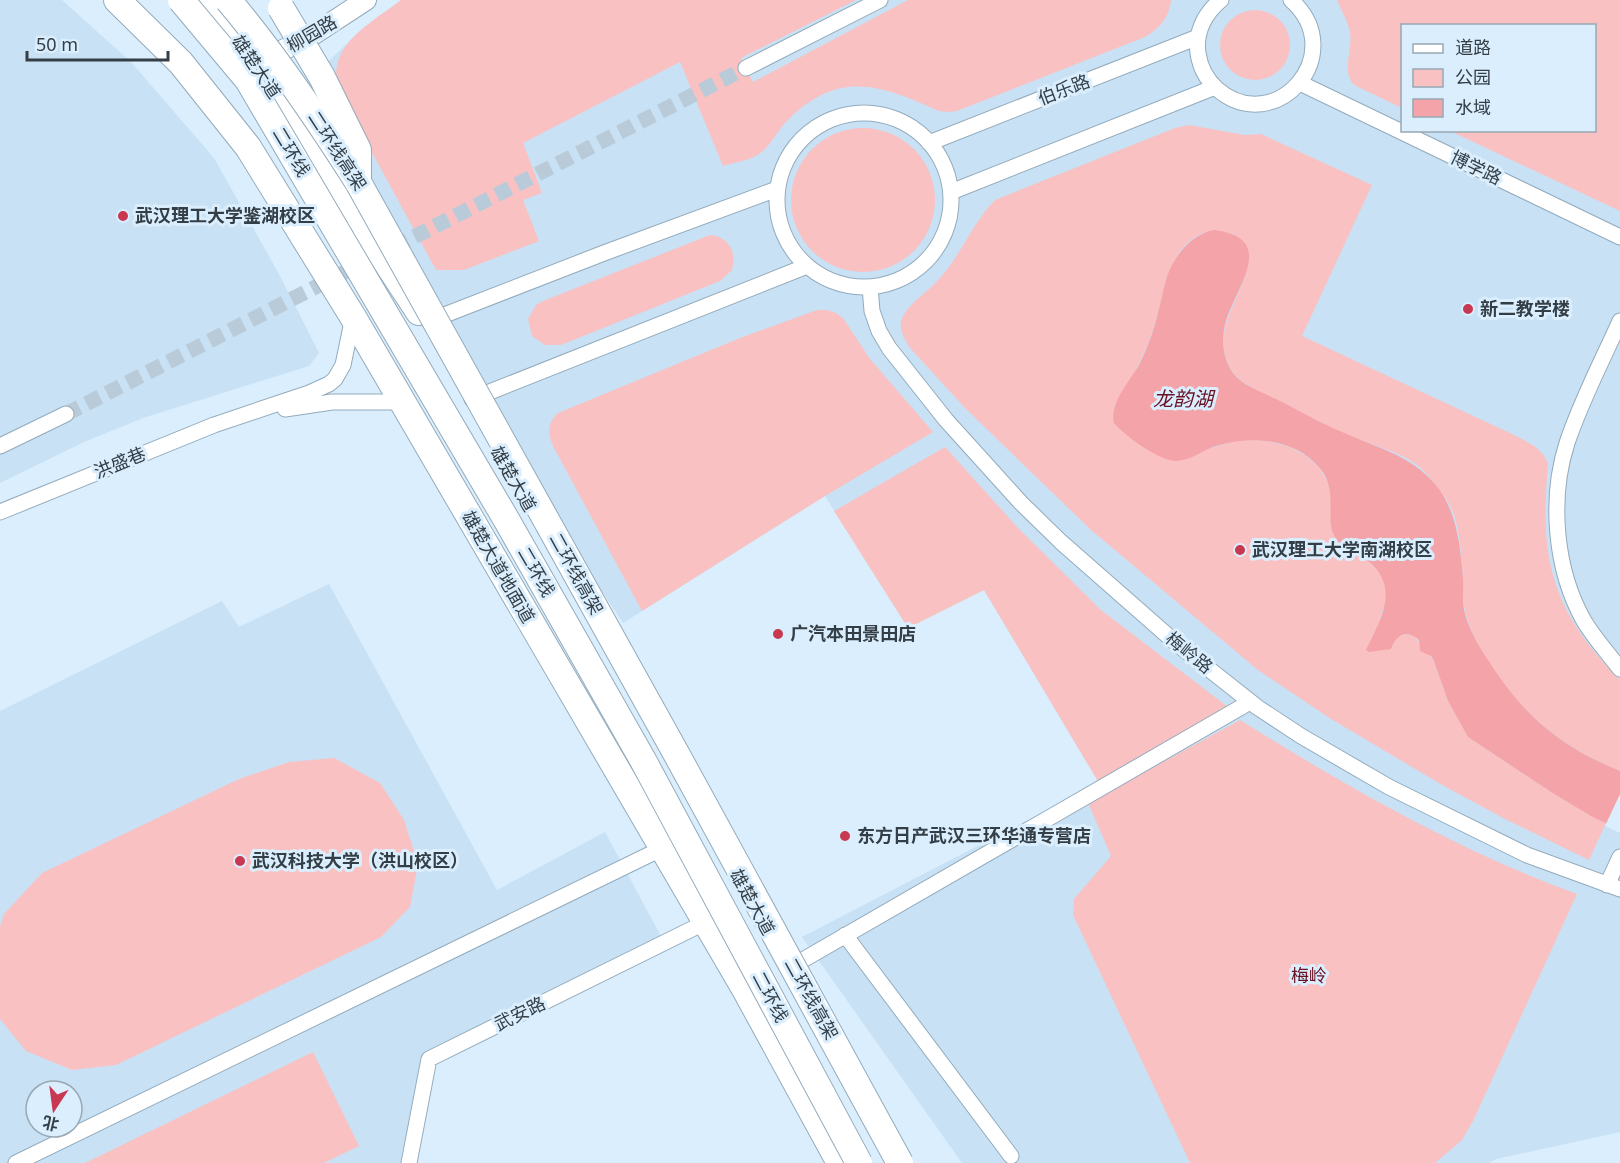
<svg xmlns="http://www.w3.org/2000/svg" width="1620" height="1163" font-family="'Noto Sans','Noto Sans SC',sans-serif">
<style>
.built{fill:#c8e1f4;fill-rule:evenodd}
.green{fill:#fac1c3}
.water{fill:#f4a3a8}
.pier{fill:#daeefd}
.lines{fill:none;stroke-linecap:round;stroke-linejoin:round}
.minor-tunnel{stroke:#b9cbd8;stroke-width:15;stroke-dasharray:15 8;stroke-linecap:butt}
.minor-casing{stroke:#93abbc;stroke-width:17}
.tertiary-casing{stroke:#93abbc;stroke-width:22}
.primary-casing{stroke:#93abbc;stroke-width:28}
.minor{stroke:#fff;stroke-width:15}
.tertiary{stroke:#fff;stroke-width:20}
.primary{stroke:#fff;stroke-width:26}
.primary-bridge-casing{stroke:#93abbc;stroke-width:28;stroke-linecap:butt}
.trunk-bridge-casing{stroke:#93abbc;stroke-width:28;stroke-linecap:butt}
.primary-bridge{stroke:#fff;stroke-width:26}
.trunk-bridge{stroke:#fff;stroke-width:26}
.poi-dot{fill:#c83851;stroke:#daeefd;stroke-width:2}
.labels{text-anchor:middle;stroke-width:6;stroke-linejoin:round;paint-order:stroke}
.street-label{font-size:18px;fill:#343e46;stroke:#daeefd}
.poi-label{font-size:18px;font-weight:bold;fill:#343e46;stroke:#daeefd;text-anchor:start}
.park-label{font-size:18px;fill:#6a1224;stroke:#daeefd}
.water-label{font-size:20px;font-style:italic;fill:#691123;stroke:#daeefd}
</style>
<rect width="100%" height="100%" fill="#daeefd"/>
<path class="built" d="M0 0H62L131 62 214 158 279 274 319 353 309 366 143 418 84 442 0 483Z
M401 0H1620V1132L1496 1159 1489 1163H962L802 937 1099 783 984 590 908 628 825 496 623 623 530 483 312 77 358 33ZM1402 26H1594V130H1402Z
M329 584 497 890 605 832 664 942 429 1059 409 1163H0V711L222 601 239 627ZM36 1091H72V1127H36Z"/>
<path class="green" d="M401 0H856L741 58 753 82 908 0H1171C1169 18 1160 28 1145 37L957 111 948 112 939 111C881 85 839 69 788 120 779 128 774 140 765 149 755 160 737 162 723 166L680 62 523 143 542 193 523 200 539 241 464 270H436L339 92C324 46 370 24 401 0Z
M1337 0H1620V211L1450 131 1594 130V26H1402V108L1354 85C1341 70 1353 50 1350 32 1348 22 1341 10 1337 0Z
M1220 45a35 35 0 1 1 70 0a35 35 0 1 1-70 0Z
M1189 125 1245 135 1261 134 1372 185 1302 336 1512 434C1527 442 1544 448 1548 465 1539 560 1552 611 1620 680V771C1564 748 1526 718 1492 667 1481 650 1469 631 1465 610 1462 600 1464 589 1463 579 1461 553 1460 516 1444 496 1436 486 1427 472 1417 465 1398 451 1372 445 1350 436 1324 425 1299 410 1273 398 1259 391 1241 384 1232 371 1206 329 1247 297 1249 255L1234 234C1167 216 1166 299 1149 341 1143 355 1137 369 1129 383 1123 392 1117 401 1113 411L1212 448 1233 441 1251 439 1272 442 1290 447 1306 456 1319 467 1331 488V510L1340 543C1360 555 1390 570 1386 598 1385 607 1379 617 1379 626 1380 633 1383 641 1384 649H1391C1396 637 1401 631 1414 636L1434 661 1448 701 1468 737 1551 792 1606 823 1589 860 1505 819 1444 786 1331 719 1258 670 1091 530 965 408 910 348C906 341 899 331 901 322 905 305 927 293 938 280 961 256 972 223 995 200L1175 128Z
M791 200a72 72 0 1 1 144 0a72 72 0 1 1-144 0Z
M710 235C729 237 737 251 732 270L720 281 561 345H545L532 336 528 319 536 305 543 301Z
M817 310H827L836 313 843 318 870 359 933 432 825 496 642 611 554 448C548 435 546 424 558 413L740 338Z
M945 447 1019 529 1101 610 1228 707 1099 783 984 590 908 628 834 511Z
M1240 720C1347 787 1459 851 1577 894L1473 1121 1462 1140 1435 1163H1190L1073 915 1074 899 1111 856 1088 803Z
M334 758 380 783 404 820 418 864 410 907 381 937 116 1065 72 1070 26 1051 0 1019V926L4 914 42 873 239 779 289 762Z
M313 1052 359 1146 324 1163H85Z"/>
<path class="water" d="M1214 230C1281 238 1233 290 1225 325 1221 341 1223 359 1233 373 1243 386 1262 392 1276 399 1300 411 1324 425 1349 435 1381 449 1411 456 1435 484 1457 510 1460 545 1463 578 1464 588 1462 599 1464 610 1468 628 1479 647 1490 663 1525 717 1560 746 1620 771V830L1591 816 1551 792 1468 737 1448 701 1434 661 1431 656 1420 651 1419 640C1406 629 1397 634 1391 649L1369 652 1366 650C1381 619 1401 587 1367 560 1358 553 1344 549 1337 540 1322 522 1341 492 1319 467 1293 437 1247 435 1213 447 1200 452 1189 461 1175 461 1158 460 1125 436 1114 423 1109 403 1130 381 1139 365 1148 347 1155 327 1159 308 1164 291 1165 275 1175 260 1185 244 1196 234 1214 230Z"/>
<path class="pier" d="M1620 794V833L1605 826Z"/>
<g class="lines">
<path class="minor-tunnel" d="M66 414 746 68"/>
<g class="minor-casing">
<path id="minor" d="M1221 0C1205 13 1195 32 1198 53 1200 67 1207 80 1217 89 1275 139 1351 54 1291 0
M746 68 880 0
M1300 83 1620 237
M777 200a87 87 0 1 1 174 0a87 87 0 1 1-174 0Z
M929 143 1198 37
M951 192 1215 87
M870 287 872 311 879 331 889 348 946 420 1021 503 1061 542 1176 643 1257 707 1301 736 1389 787 1527 855 1620 889
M429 321 604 253 777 189
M1620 321C1602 361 1581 401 1567 443 1549 499 1555 570 1584 621 1594 638 1608 653 1620 669
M472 399 807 266
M285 409 332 402H402
M0 446 66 414
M0 512 214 425 309 393 329 384 335 379 343 365 353 317
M1607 885 1620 857
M845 935 1011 1156
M789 968 1250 702
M16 1163 663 848
M409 1163 429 1059 706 922"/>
</g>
<g class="tertiary-casing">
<path id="tertiary" d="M261 61 311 36 366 0"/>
</g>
<g class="primary-casing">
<path id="primary" d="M117 0 181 63 248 147 353 317 746 991 840 1163
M209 0 256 64 419 312"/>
</g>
<use href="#minor" class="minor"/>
<use href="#tertiary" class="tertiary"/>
<use href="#primary" class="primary"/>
<g class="primary-bridge-casing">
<path id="primary-bridge" d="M281 8 322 77 358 150V182"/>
</g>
<g class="trunk-bridge-casing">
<path id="trunk-bridge" d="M181 0 248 80 506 519 644 762 859 1163
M228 0C276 57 318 119 358 182L677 755 900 1163"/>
</g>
<use href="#primary-bridge" class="primary-bridge"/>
<use href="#trunk-bridge" class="trunk-bridge"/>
</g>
<g class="poi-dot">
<circle cx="123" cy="216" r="6"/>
<circle cx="1468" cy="309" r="6"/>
<circle cx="1240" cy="550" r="6"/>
<circle cx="778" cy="634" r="6"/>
<circle cx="845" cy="836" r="6"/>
<circle cx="240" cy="861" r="6"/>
</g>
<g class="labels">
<g class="street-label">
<text transform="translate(312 34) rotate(-30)" y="6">柳园路</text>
<text transform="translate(256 67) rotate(56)" y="6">雄楚大道</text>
<text transform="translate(1064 90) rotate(-21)" y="6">伯乐路</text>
<text transform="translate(337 151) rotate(57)" y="6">二环线高架</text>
<text transform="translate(291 152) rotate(59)" y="6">二环线</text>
<text transform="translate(1476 168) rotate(26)" y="6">博学路</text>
<text transform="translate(120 463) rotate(-22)" y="6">洪盛巷</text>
<text transform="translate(513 479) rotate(60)" y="6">雄楚大道</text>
<text transform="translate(498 567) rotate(60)" y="6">雄楚大道地面道</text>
<text transform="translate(536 572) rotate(60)" y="6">二环线</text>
<text transform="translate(576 574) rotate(61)" y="6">二环线高架</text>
<text transform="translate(1189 653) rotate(39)" y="6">梅岭路</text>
<text transform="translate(752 902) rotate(61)" y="6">雄楚大道</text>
<text transform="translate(770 997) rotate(62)" y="6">二环线</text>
<text transform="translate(811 999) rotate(61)" y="6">二环线高架</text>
<text transform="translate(520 1014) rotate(-26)" y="6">武安路</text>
</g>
<g class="poi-label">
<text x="135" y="222">武汉理工大学鉴湖校区</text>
<text x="1480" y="315">新二教学楼</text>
<text x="1252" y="556">武汉理工大学南湖校区</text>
<text x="790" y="640">广汽本田景田店</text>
<text x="857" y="842">东方日产武汉三环华通专营店</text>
<text x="252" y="867">武汉科技大学（洪山校区）</text>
</g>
<g class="park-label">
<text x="1309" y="982">梅岭</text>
</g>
<g class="water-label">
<text x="1183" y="406">龙韵湖</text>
</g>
</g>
<rect x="1401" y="24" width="195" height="108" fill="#daeefd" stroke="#98a8b4" stroke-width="1.5"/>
<rect x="1413" y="44" width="30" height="9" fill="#ffffff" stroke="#98a8b4" stroke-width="1.5"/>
<text x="1455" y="54" font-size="18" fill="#343e46">道路</text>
<rect x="1413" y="69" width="30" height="18" fill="#fac1c3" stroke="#98a8b4" stroke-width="1.5"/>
<text x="1455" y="84" font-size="18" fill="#343e46">公园</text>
<rect x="1413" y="99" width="30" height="18" fill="#f4a3a8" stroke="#98a8b4" stroke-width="1.5"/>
<text x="1455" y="114" font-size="18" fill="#343e46">水域</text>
<g transform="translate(54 1109) rotate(193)"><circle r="28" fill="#daeefd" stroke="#98a8b4" stroke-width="1.5"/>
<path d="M0-4.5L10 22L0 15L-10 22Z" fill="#c83851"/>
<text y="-9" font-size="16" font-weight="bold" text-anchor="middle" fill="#343e46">北</text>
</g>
<path d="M27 51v9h141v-9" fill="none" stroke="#343e46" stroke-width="3"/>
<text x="36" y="51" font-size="18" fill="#343e46" stroke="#daeefd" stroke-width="4.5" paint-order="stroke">50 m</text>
</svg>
